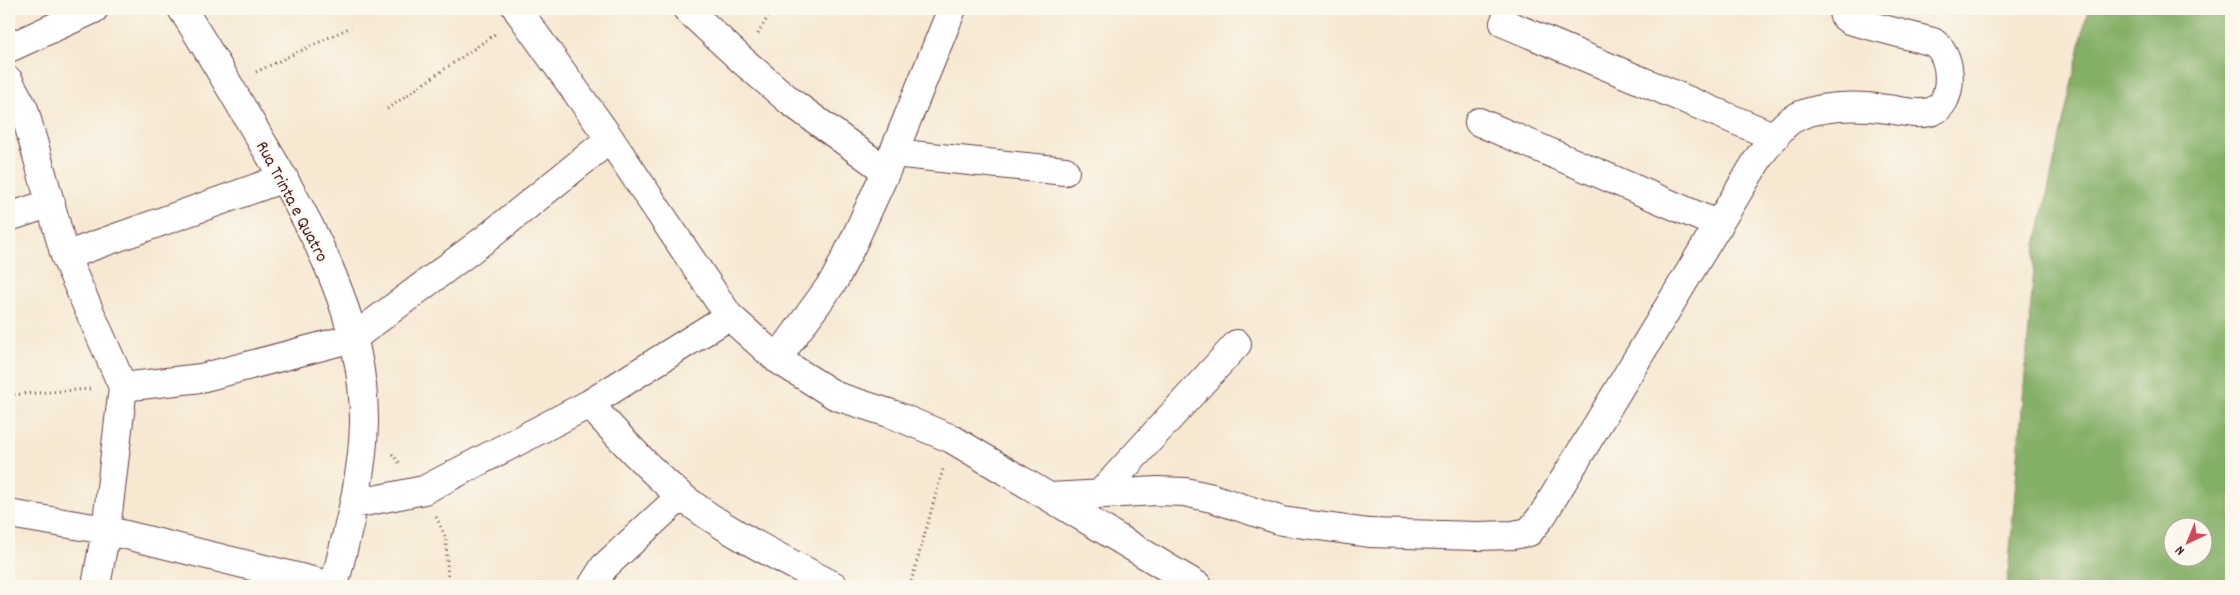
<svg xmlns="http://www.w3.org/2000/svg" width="2240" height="595" font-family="Dekko,sans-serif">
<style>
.forest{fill:#84af66;stroke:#676748;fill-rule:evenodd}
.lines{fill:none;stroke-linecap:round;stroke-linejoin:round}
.minor-casing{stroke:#643d44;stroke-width:30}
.path{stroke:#643d44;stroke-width:3;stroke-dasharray:1 4;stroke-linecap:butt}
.minor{stroke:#fff;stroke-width:28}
.labels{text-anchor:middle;stroke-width:4;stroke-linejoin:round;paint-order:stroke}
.street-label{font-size:18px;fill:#4a1f2b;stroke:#fbf7ec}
</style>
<rect width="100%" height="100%" fill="#fbf7ec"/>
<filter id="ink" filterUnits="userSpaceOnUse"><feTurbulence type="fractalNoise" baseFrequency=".02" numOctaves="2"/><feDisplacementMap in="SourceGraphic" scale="10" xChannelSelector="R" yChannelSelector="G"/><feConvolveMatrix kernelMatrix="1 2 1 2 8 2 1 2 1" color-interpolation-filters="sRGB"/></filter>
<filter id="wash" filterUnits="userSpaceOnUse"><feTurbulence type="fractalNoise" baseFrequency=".0096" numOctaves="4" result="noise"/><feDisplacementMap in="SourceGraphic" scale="20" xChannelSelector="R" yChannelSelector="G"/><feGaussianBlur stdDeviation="1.12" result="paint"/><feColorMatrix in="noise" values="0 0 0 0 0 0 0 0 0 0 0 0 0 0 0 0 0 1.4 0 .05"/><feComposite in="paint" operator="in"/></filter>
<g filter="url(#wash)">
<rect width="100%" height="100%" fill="#f6e8d1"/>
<path class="forest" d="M2088 9H2231V586H2007L2036 245ZM2172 528H2202V558H2172Z"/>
</g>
<g filter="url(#ink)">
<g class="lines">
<g class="minor-casing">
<path id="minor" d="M182 9C210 52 236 97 262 142 313 227 365 320 364 423 363 478 347 533 334 586
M517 9 610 139 729 316 777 359 836 396 892 414 952 439 1198 586
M687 9 743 61 791 102 886 171
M1504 23 1775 137
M9 48 94 9
M9 81 24 109 65 256 123 387 106 530 96 586
M1479 122 1719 225
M893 153 1065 171
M9 217 51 203
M65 256 284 178
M777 359 835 279 853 243 886 171 952 9
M123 387 201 378 353 338 488 237 610 139
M589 404C618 435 647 468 680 495 727 533 781 558 834 586
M1099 495 1237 344
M1050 497 1157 491 1185 492 1212 498 1282 521 1369 533 1477 536 1513 535 1529 532 1542 516 1761 154C1770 143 1779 128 1791 120 1817 104 1860 105 1888 109 1902 111 1920 116 1933 111 1952 103 1952 68 1943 53 1941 48 1937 45 1933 42L1849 20 1844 16 1842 9
M354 504 424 490 589 404 729 316
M9 514 106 530 333 586
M592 586 604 567 681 496"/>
</g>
<path class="path" d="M758 34 772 9
M256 72 351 27
M387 109 498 32
M9 395 90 389
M392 454 401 465
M436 517 446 538 448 582 446 586
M910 586 943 469"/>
<use href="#minor" class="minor"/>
</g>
</g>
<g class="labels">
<g class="street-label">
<text transform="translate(293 201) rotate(62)" y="6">Rua Trinta e Quatro</text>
</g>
</g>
<rect width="2240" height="595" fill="none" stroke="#fbf7ec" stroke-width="30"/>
<g transform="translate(2188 542) rotate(224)"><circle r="24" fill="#fbf7ec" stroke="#b4a19f"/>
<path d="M0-4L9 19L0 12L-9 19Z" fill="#d1495b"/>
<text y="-8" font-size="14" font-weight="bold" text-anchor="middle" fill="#4a1f2b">N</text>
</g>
</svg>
